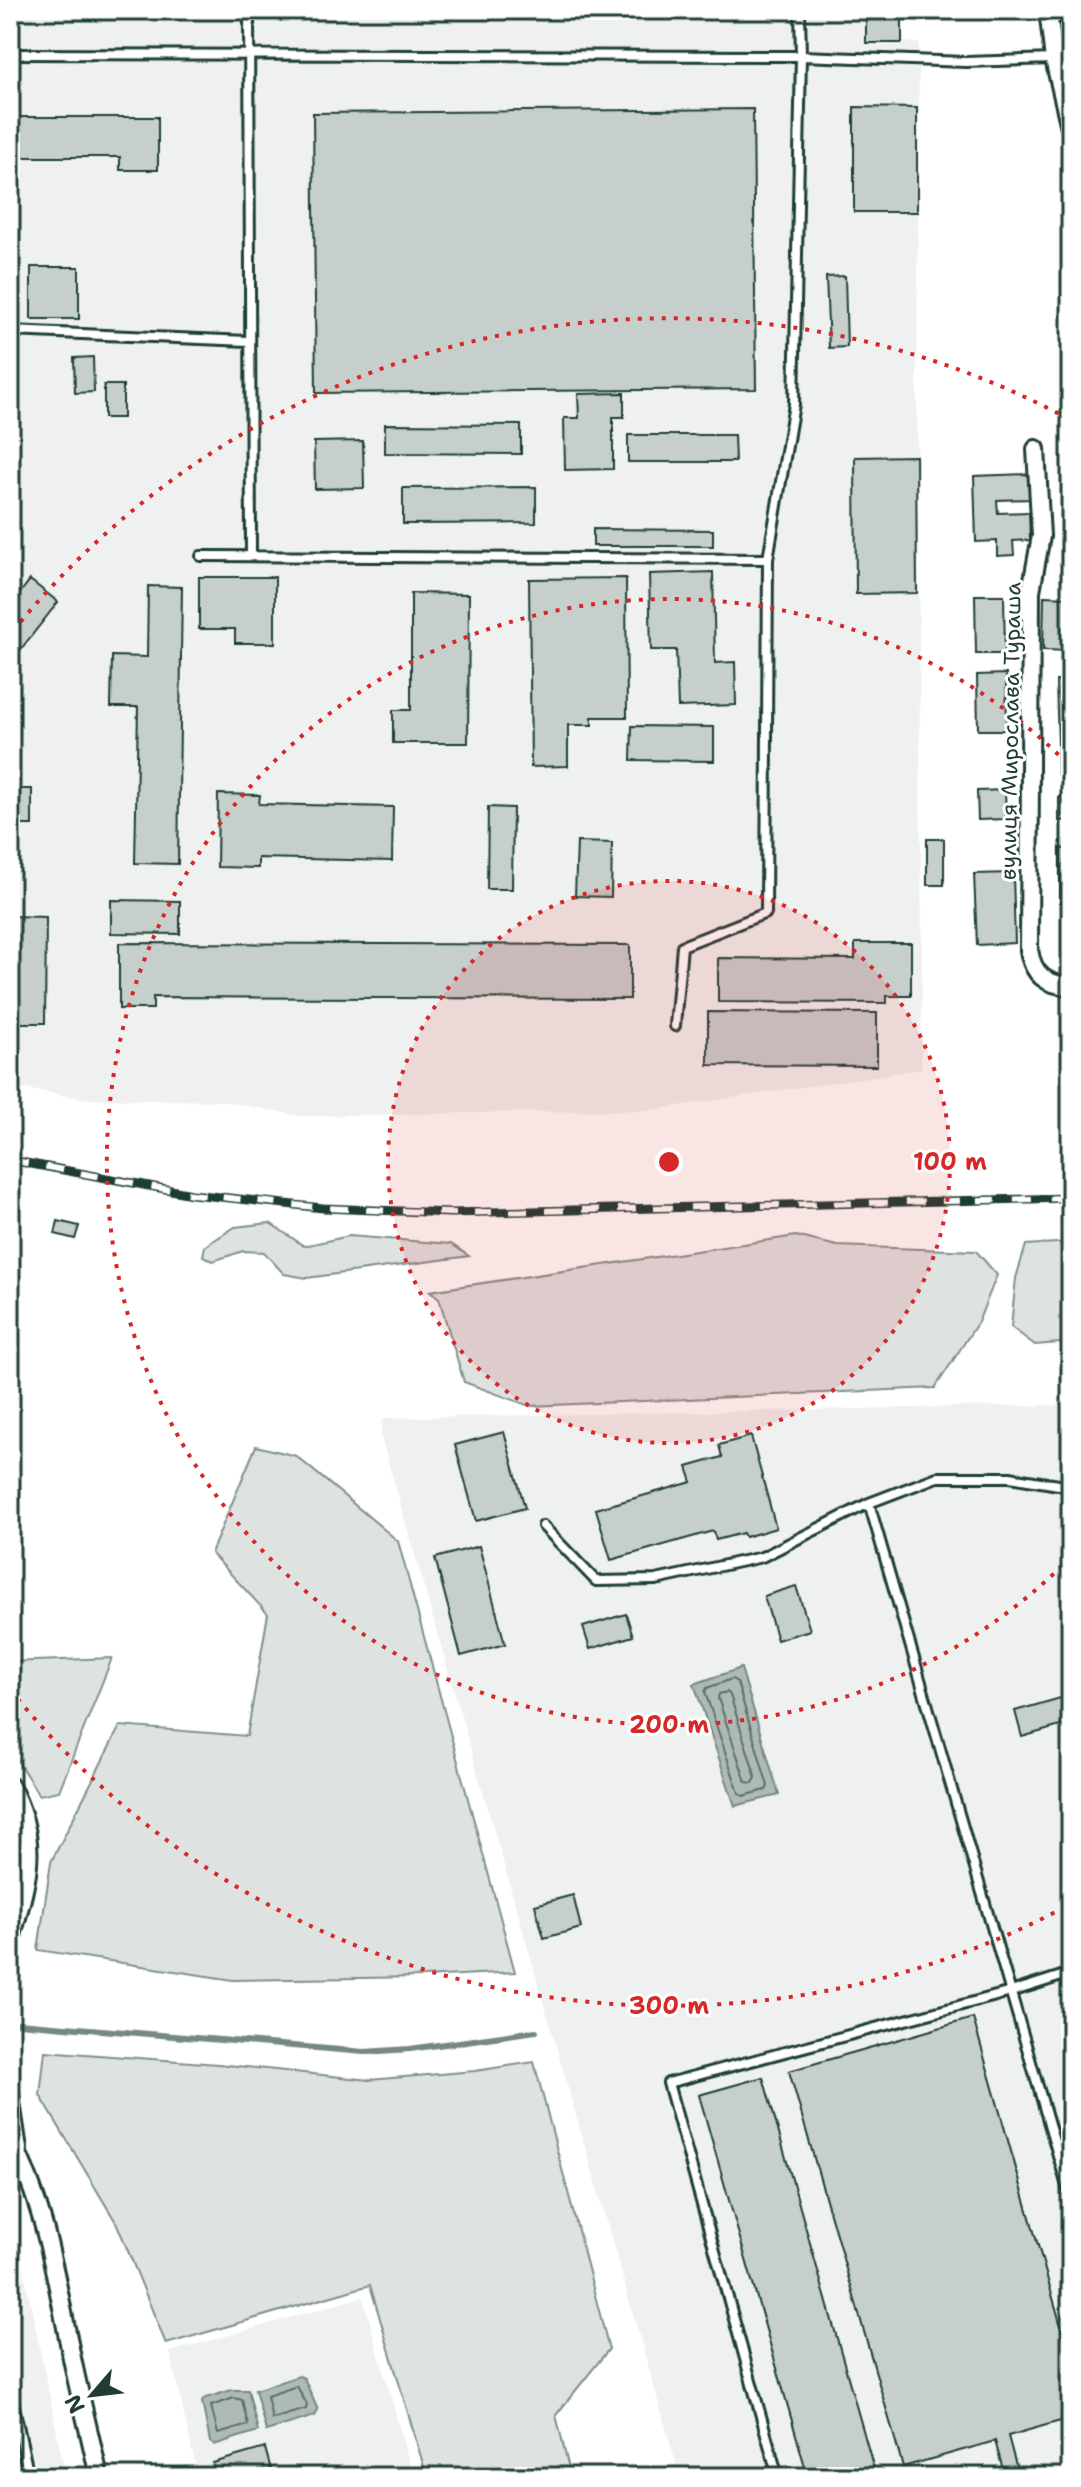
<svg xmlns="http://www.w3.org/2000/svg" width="1081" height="2487" font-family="'Shantell Sans',sans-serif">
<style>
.built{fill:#eef1f0}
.green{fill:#dee3e2;stroke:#7e908b;stroke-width:2}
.water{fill:#afbab7;stroke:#758883;stroke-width:2}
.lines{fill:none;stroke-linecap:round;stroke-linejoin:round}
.shore{stroke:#596f68;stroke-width:2}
.stream{stroke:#758883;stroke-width:6}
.building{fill:#c7cfcc;stroke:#1f3d34;stroke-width:2}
.service-casing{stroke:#1f3d34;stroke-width:14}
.minor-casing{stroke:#1f3d34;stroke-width:22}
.service{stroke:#fff;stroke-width:8}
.minor{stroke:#fff;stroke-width:16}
.rail-casing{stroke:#1f3d34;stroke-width:9}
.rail{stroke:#fff;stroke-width:6;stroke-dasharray:18;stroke-linecap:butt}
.ring{fill:none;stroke:#d62828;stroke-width:4;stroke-dasharray:4 8}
.labels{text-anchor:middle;stroke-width:6;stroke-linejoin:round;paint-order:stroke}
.street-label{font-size:22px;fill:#1f3d34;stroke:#fff}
.centre{fill:#d62828;stroke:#fff;stroke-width:4}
.ring-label{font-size:24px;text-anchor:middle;font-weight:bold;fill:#d62828;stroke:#fff;stroke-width:6;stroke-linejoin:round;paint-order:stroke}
</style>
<rect width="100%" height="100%" fill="#fff"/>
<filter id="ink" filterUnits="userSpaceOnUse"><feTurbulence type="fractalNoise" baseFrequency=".0125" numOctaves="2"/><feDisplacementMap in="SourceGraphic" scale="16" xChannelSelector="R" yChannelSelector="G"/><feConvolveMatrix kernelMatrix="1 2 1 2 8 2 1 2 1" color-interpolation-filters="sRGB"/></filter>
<g filter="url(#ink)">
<path class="built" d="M10 10H918L902 12V42L919 43 917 415 922 967 921 1069 652 1110 301 1116 222 1101 90 1099 10 1087Z
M1071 1405V2477H680L381 1437 383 1418Z
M10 2202 66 2477H10Z
M363 2297 413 2477H198L170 2352Z"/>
<path class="green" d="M270 1223 304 1246 349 1236 451 1244 469 1256 307 1278 284 1274 264 1252 243 1251 213 1261 203 1256 205 1246 235 1227Z
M796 1236 837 1246 976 1251 997 1275 978 1322 935 1388 530 1406 464 1382 439 1298 430 1291Z
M1071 1242V1342L1035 1345 1011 1327 1016 1278 1026 1245Z
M256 1446 296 1456 398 1541 515 1972 423 1977 233 1980 38 1950 51 1862 120 1726 247 1736 268 1614 211 1553Z
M112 1658 59 1791 39 1795 10 1749V1662Z
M45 2051 218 2064 369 2080 475 2071 534 2062 609 2349 556 2415 571 2477H427L370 2285 166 2344 117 2224 40 2095Z"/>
<path class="water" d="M741 1668 779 1795 735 1806 694 1684Z
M299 2376 304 2378 318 2410 315 2416 266 2431 255 2390Z
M232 2390H248L258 2431 214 2445 210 2442 202 2402 205 2398Z"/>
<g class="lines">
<path class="shore" d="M732 1679 737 1682 768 1786 766 1790 743 1796 739 1793 705 1692 707 1688Z
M727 1692 730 1695 756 1778 753 1783 746 1782 718 1698 719 1694Z
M297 2386 307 2405 306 2409 272 2419 267 2396Z
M234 2398 242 2400 248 2425 218 2434 211 2406Z"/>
<path class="stream" d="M18 2023 364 2052 410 2049 536 2031"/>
</g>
<path class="building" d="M60 10H148V12H60Z
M529 10H735L529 12Z
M866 10H918V11H902V43H866Z
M854 107 917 108V212H854Z
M753 109 756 389 316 393 313 113Z
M16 117H158V170H120V157H17Z
M31 267H79V319H31Z
M845 276 847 347 829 348 826 277Z
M93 357 94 392 75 393 74 358Z
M104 385H123V418H104Z
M624 393V417H613V469L565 470 564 418H579L578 394Z
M385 424 521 425V454L385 453Z
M628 435H734L735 462H628Z
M363 441 364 488 315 489 314 442Z
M916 456 917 593 856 594 855 457Z
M1030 474 1031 499 997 500 998 513 1029 512 1030 540 1013 541 1014 555 997 556V541L976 542 974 476Z
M536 487V523L403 524V488Z
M593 529 713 530V546H593Z
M713 572 715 663 735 662 736 705 678 707 676 650H651L649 574Z
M199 577H275V643H235V629H199Z
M626 578 627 717H592V725H568V766L531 767 529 579Z
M30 580 58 602 10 663V606Z
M148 586 182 587 178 864 135 863 138 707H111L112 656 147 657Z
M411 593 469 594 468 743H393V710H411Z
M975 595H1004L1005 654H976Z
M1044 596 1071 597V651L1043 650Z
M1006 674 1007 730H978L977 675Z
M1056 681H1071V744H1058Z
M632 726 714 727V761L631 760Z
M1058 744H1071V774H1058Z
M12 789H32V825H12Z
M1005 790 1006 819 978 820 977 791Z
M218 794 260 795 259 804 393 807 392 861 258 858V868L217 867Z
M1071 796V820L1059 821V797Z
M488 807 513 808 512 889H487Z
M927 839H944V885H927Z
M1065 840H1071V911H1064V902H1060V848L1065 849Z
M577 842 612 843 611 897 575 896Z
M1013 873 1015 943 977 945 974 874Z
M111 900 180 901V934L111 933Z
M10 916 46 917 45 1023H10Z
M119 943 630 945V999L153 997V1009H119Z
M855 943H911V996H887V1003L718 1002V958L855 959Z
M708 1012 877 1013V1066L708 1065Z
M58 1221 79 1226 75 1239 55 1234Z
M504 1432 525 1508 476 1521 455 1445Z
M751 1436 776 1528 745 1537 743 1533 716 1540 713 1531 611 1560 596 1509 692 1482 687 1467 722 1457 719 1445Z
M479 1546 505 1644 461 1656 435 1558Z
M796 1586 810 1630 777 1640 764 1596Z
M626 1614 633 1636 590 1649 583 1627Z
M1071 1695V1723L1022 1737 1015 1711Z
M573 1895 581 1928 544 1938 535 1905Z
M973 2018 1071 2361V2418L1008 2436 1019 2477H1005L995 2441 903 2467 789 2071Z
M763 2077 874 2469 847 2477H808L699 2095Z
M265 2448 273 2477H217L213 2463Z"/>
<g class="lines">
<g class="service-casing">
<path id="service" d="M249 10 251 556
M10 54 801 56 966 62 1054 59
M10 331 248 341
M201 556 768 559
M675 1026 682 946 766 913 768 559 794 404 801 56 800 10
M1071 1487 1010 1477H937L869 1503 1071 2200
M543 1526 596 1581 656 1580 762 1557 869 1503
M10 2387 29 2477
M778 2477 668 2083 1011 1992 1071 1973"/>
</g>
<g class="minor-casing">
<path id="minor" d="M1048 10 1054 59 1071 132
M1036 449 1041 536 1031 591 1029 950C1033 975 1046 985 1071 986
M10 1786C42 1845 26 1883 10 1943
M10 2095 18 2149
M10 2138C47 2208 57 2286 73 2363 81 2401 91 2439 99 2477"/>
</g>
<use href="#service" class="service"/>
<use href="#minor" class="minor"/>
<g class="rail-casing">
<path id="rail" d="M10 1160 192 1194 323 1208 451 1213 1071 1198"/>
</g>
<use href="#rail" class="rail"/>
</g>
</g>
<circle cx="669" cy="1162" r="281" fill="#d62828" fill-opacity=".12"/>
<g class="ring">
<circle cx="669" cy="1162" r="281"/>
<path d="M1071 1557A563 563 0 1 1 1071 767"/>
<path d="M1065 1907A844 844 0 0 1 13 1693M13 631A844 844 0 0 1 1065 417"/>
</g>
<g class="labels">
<g class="street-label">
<text transform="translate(1010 731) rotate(-89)" y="8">вулиця Мирослава Тураша</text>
</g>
</g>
<circle cx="669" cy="1162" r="12" class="centre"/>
<g class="ring-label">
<text x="950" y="1170">100 m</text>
<text x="669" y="1733">200 m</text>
<text x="669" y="2014">300 m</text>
</g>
<rect width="1081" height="2487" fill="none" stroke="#fff" stroke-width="40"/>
<rect x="20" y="20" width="1041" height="2447" fill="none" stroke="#1f3d34" stroke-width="3" filter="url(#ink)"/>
<g transform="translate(92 2395) rotate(242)" stroke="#ffffff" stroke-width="6" paint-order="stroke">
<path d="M0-6L14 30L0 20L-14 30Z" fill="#1f3d34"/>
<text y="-12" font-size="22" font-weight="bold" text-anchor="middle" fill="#1f3d34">N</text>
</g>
</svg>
